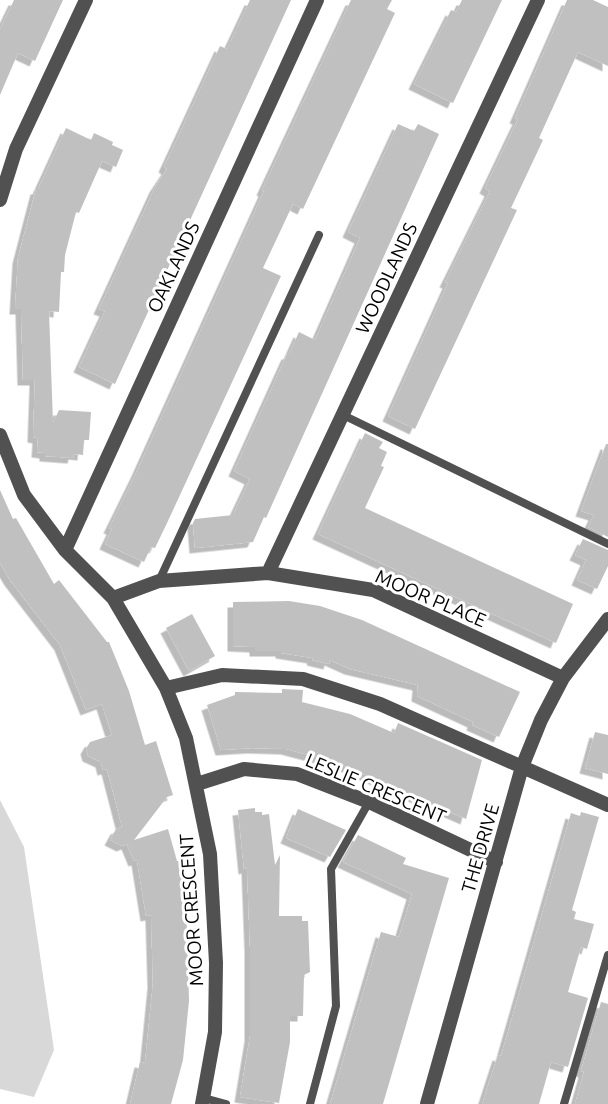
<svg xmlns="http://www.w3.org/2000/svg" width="608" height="1104" font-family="Ubuntu,sans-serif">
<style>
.green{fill:#d8d8d8}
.building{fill:#c0c0c0;filter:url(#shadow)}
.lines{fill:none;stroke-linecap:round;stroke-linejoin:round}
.lane{stroke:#515151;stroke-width:8}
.street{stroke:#515151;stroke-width:14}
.labels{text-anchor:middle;stroke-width:6;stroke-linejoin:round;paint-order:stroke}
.street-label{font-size:19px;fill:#000;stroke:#fff}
</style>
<defs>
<filter id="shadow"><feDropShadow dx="-5.5" dy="5.5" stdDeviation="0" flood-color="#0004"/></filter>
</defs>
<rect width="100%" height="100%" fill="#fff"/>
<path class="green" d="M0 800 24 847 54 1050 34 1097 0 1089Z"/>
<path class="building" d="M14 0H63L35 61 18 53 0 95V29Z
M250 0H291L115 384 79 367 105 311 99 309 155 187 167 169 164 167 220 46 227 49Z
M351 0H392L387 9 395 13 303 209 293 204 263 268 281 276 168 521 155 548 151 547 144 562 105 544 112 529 109 528 136 473 264 191 262 190Z
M462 0H502L453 103 414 84 451 10 456 12Z
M567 0H593L608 7V66L578 52 539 138 543 140 511 208 517 210 415 429 388 416 448 283 445 282 490 191 485 188 518 119 515 118Z
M398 124 414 131 418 124 439 134 266 518 264 517 253 542 195 548 193 523 195 519 233 515 250 479 234 471 287 354H289L299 332 315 340 360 238 348 232Z
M66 128 91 140 94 133 113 142 112 145 123 150 116 167 102 161 79 213 76 212 65 255 64 272H61L59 312 49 311 53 423 59 410 91 412 89 440H84L83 455 74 454 73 458 45 456V453L37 452 38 438 33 437 35 380H23L21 309H15L18 258 36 189H38Z
M365 433 383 442 379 448 387 452 381 466 384 467 365 508 573 604 556 643 318 534Z
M606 444H608V537L588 527 594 515 581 511Z
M0 490 13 519 16 518 54 584 59 580 107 642H109L129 691 145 745 156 741 173 795 167 797 134 840 168 829 177 861H179L186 903 189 1001 183 1060 171 1104H130L140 1062 145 1063 153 983 151 915 146 916 137 860 134 861 127 844 122 846 110 840 116 829 122 827 107 769 103 770 101 762 88 756 86 749 90 742 112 735 102 704 86 710 60 645 10 580 0 563Z
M583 539 608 550V566L597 589 577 580 586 560 575 555Z
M289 601 320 606 362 620 520 692 499 737 472 725 473 722 417 696 418 685 350 669 330 660 329 664 312 660 313 658 281 653V651H255V647L233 646V602Z
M192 614 215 656 189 671 166 628Z
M282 689 303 690 302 702 350 714 394 733 398 723 482 760 466 819 336 762 286 749 252 748 221 750 207 705 235 695V692L282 693Z
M595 732 608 735V774L585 768Z
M255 808V812H262V815L269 814 275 865 280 855 279 916H302V921H308L310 972 304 975 303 1016H290V1042L279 1103 240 1097 250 1036V947L247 868 244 869 238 810Z
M298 809 346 830 330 857 286 838Z
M581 812 599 817 572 910 576 912 574 919 594 924 587 949 581 947 568 992 588 998 568 1067 551 1062 539 1104H482L498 1055 501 1056 571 813 580 816Z
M358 835 406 858 403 864 449 878 383 1104H330L381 932 399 937 412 894 343 862Z
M601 1002 608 1004V1104H575L584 1072 581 1071Z"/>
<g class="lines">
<path class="lane" d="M343 415 608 544
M159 581 319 235
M204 1098 226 1104
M310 1104 336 1006 331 869 369 802
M564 1104 608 955"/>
<path class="street" d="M0 200 16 149 86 0
M0 435 24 495 65 550 113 598 166 688 186 738 210 854 216 963 215 1032 202 1104
M65 550 317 0
M268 573 538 0
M113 598 159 581 268 573 373 590 563 678
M166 688 222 675 303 679 380 704 608 805
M197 784 244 769 297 774 369 802 496 862
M427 1104 522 767 541 720 563 678 608 619"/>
</g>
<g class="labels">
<g class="street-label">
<text transform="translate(173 267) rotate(-65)" y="7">OAKLANDS</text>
<text transform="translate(386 278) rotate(-65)" y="7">WOODLANDS</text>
<text transform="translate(431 598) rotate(23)" y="7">MOOR PLACE</text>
<text transform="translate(376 788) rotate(23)" y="7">LESLIE CRESCENT</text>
<text transform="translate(480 848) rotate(-74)" y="7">THE DRIVE</text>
<text transform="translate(191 910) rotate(-94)" y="7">MOOR CRESCENT</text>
</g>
</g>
</svg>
